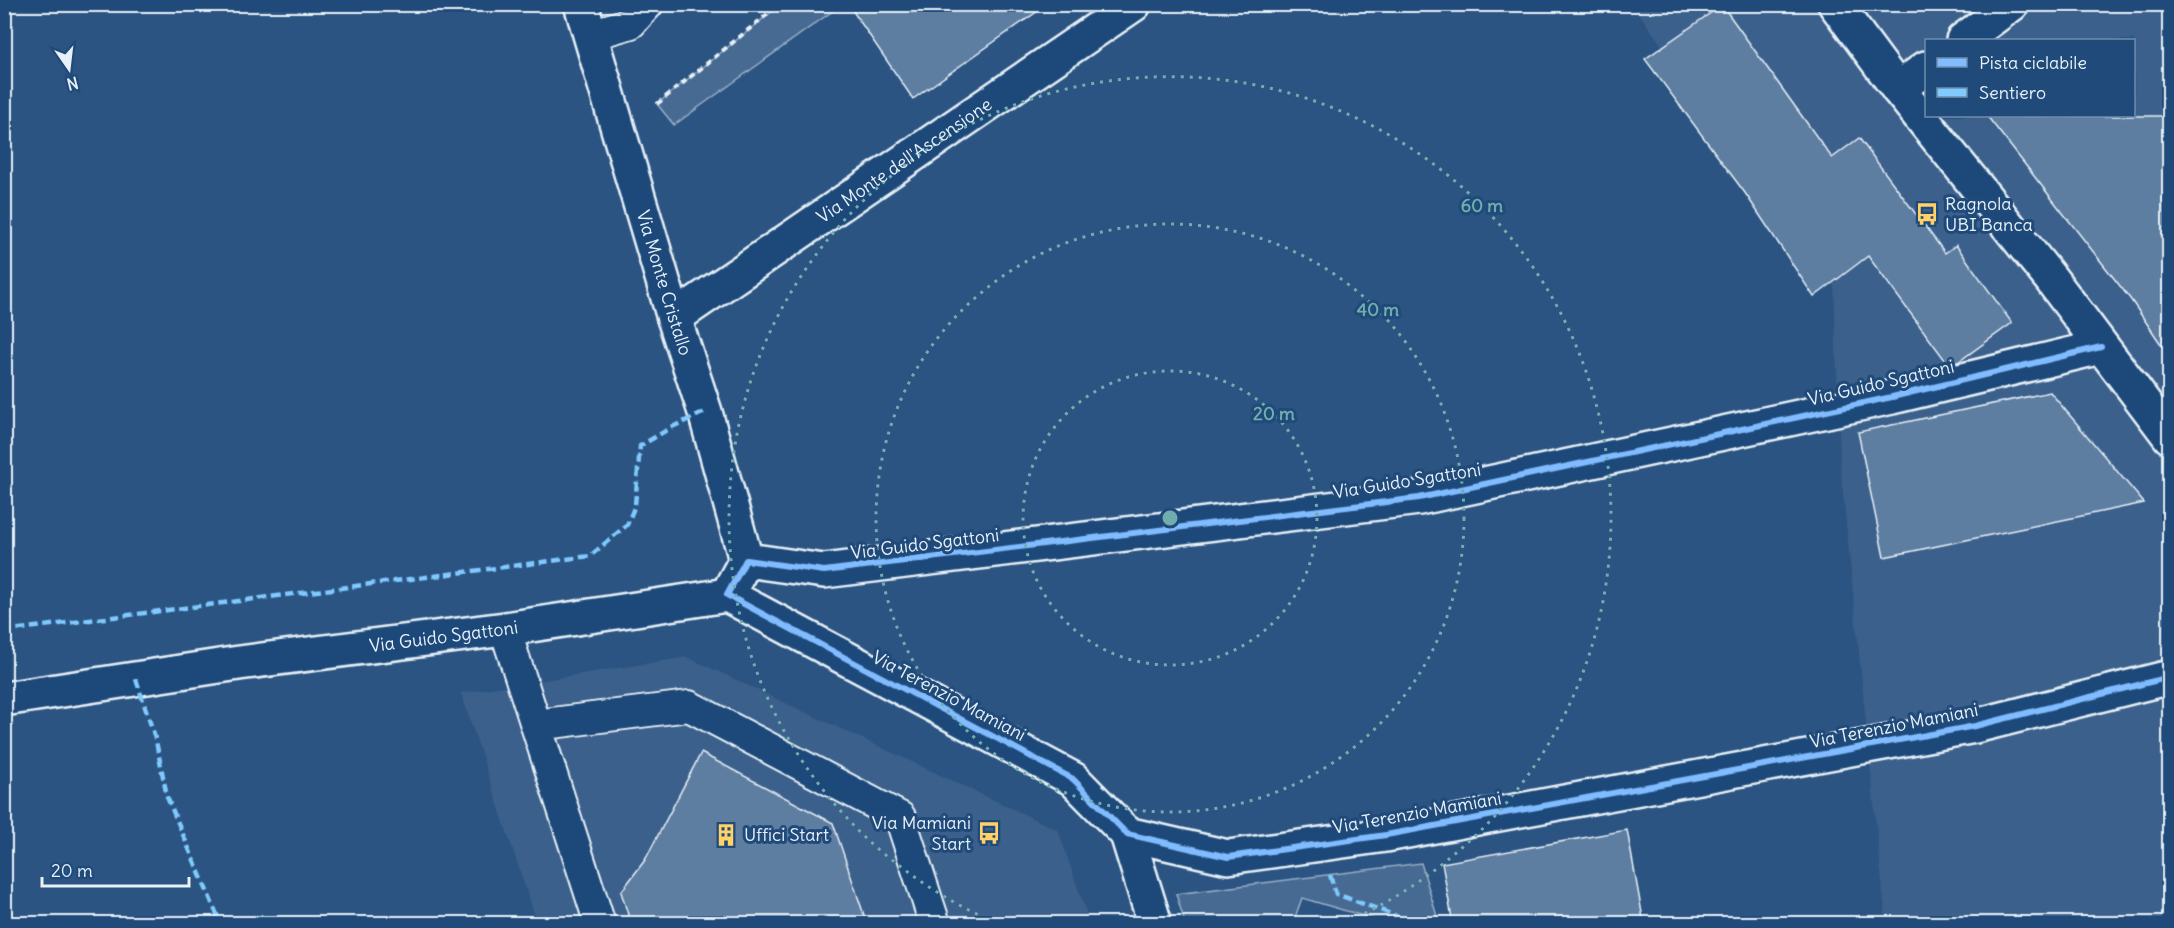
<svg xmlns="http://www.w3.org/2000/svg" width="2174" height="928" font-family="Delius,sans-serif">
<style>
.built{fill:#3a608b;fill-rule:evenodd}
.green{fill:#476b93;stroke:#98aec6;stroke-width:1.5}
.building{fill:#5d7da1;stroke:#e8f1f8;stroke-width:1.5}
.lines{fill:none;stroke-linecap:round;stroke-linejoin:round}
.service-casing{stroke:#e8f1f8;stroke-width:34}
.minor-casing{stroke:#e8f1f8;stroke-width:38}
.tertiary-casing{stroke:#e8f1f8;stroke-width:38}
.secondary-casing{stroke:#e8f1f8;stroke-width:38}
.path{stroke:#e8f1f8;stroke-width:4;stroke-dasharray:6 4.5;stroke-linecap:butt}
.service{stroke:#1f4a7a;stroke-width:30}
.minor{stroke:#1f4a7a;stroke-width:33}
.tertiary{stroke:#1f4a7a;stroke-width:33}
.secondary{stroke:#1f4a7a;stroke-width:33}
.quiet{stroke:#80caff;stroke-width:4.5;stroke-dasharray:9 4.5;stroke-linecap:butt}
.cycleway-casing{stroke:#1f4a7a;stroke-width:10}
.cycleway{stroke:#80bcff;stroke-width:6}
.ring{fill:none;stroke:#71adac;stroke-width:3;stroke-dasharray:3 6}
.labels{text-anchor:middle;stroke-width:6;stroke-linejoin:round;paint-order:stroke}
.street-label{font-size:18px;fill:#e8f1f8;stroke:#1f4a7a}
.poi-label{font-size:18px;fill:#e8f1f8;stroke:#1f4a7a;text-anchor:start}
.centre{fill:#71adac;stroke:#1f4a7a;stroke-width:3}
.ring-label{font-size:18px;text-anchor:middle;font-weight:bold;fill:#71adac;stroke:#1f4a7a;stroke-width:6;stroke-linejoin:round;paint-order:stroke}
</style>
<rect width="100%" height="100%" fill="#2b5482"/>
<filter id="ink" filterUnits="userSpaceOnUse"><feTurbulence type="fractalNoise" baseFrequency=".0167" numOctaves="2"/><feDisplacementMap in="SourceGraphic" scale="12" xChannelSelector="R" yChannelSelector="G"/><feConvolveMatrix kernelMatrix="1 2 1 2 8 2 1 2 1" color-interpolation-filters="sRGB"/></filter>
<g filter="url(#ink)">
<path class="built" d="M1633 5H2169V923H1886L1840 463 1834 286ZM1926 40H2134V116H1926Z
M687 657 1058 830 1090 923H537L461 693Z"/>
<path class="green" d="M780 5H841L674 125 657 104Z
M1421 863 1439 923H1387L1302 898 1293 923H1185L1176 894Z"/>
<path class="building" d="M848 4H1048L913 99Z
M1722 5 1832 158 1859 138 1945 253 1956 245 2012 323 1958 362 1948 364 1868 256 1814 297 1745 193 1645 59Z
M1987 116H2169V356L2131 300Z
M2050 392 2144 503 1884 557 1858 432Z
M701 753 833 823 867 924H631L621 892 645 860Z
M1627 830 1644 924H1453L1442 863Z"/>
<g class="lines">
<g class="service-casing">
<path id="service" d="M590 35 631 23 648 4
M505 629 600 924
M536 725 689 706 900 817 935 924"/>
</g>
<g class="minor-casing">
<g id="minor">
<path id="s1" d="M581 4 674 318 705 412 746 560"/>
<path d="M1963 40 2012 4"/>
<path d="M1898 89 1926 68"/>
<path id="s2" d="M674 318 1134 4"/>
<path d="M727 595 746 560 824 571 1419 498 1892 397 2101 347"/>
<path d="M1127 834 1155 924"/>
</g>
</g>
<g class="tertiary-casing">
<g id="tertiary">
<path id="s3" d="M4 699 239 663 505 629 727 595 1073 779 1127 834 1228 857 1386 835 1975 726 2170 677"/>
</g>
</g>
<g class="secondary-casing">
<path id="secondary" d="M1835 4 1898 89 2051 279 2170 437"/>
</g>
<path class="path" d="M657 104 780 4"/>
<use href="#service" class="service"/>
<use href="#minor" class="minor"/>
<use href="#tertiary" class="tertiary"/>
<use href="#secondary" class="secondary"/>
<path class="quiet" d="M4 631 590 556 627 525 635 505 640 446 672 427 705 412
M136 679 156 741 167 797 221 924
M1330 875 1336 894 1394 915 1410 924"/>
<g class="cycleway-casing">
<path id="cycleway" d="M2101 347 1892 397 1419 498 824 571 746 560 727 595 1073 779 1127 834 1228 857 1386 835 1975 726 2170 677"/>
</g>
<use href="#cycleway" class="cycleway"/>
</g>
</g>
<g class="ring">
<circle cx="1170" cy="518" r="147"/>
<circle cx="1170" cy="518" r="294"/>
<path d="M994 922A441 441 0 1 1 1346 922"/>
</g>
<defs>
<g id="bus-bare" transform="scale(1.8)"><path d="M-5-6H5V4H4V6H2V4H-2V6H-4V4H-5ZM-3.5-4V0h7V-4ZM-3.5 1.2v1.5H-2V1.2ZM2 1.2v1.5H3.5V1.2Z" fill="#ffd166" stroke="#1f4a7a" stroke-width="2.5" paint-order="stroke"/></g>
<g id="building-bare" transform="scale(1.8)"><path d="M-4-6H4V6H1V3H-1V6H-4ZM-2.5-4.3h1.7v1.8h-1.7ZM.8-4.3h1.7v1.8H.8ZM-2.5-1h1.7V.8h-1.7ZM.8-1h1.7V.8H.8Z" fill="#ffd166" stroke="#1f4a7a" stroke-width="2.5" paint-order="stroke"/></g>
</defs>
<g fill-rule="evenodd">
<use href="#bus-bare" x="1927" y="214"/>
<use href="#bus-bare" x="989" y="833"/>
<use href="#building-bare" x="726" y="835"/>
</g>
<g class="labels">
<g class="street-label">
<text dy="6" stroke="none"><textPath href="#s2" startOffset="279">Via Monte dell'Ascensione</textPath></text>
<text dy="6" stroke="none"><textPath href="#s1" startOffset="291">Via Monte Cristallo</textPath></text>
<text transform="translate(1881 383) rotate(-13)" y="6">Via Guido Sgattoni</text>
<text transform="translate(1407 481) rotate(-9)" y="6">Via Guido Sgattoni</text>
<text transform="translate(925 544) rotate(-7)" y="6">Via Guido Sgattoni</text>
<text dy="6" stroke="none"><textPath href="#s3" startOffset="444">Via Guido Sgattoni</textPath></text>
<text transform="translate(949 696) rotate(28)" y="6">Via Terenzio Mamiani</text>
<text transform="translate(1894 726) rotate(-11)" y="6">Via Terenzio Mamiani</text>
<text transform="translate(1417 813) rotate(-10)" y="6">Via Terenzio Mamiani</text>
</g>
<g class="poi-label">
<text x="1945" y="210">Ragnola<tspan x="1945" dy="21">UBI Banca</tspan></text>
<text x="971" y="829" text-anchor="end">Via Mamiani<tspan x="971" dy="21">Start</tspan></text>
<text x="744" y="841">Uffici Start</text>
</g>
</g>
<circle cx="1170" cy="518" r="9" class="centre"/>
<g class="ring-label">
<text x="1482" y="212">60 m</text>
<text x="1378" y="316">40 m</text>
<text x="1274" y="420">20 m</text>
</g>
<rect width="2174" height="928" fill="none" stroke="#1f4a7a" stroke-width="24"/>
<rect x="12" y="12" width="2150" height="904" fill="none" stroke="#e8f1f8" stroke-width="2" filter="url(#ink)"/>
<rect x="1925" y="39" width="210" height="78" fill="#1f4a7a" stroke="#6f8dac" stroke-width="1.5"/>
<rect x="1937" y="58" width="30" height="9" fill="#80bcff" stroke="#6f8dac" stroke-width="1.5"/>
<text x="1979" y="69" font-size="18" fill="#e8f1f8">Pista ciclabile</text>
<rect x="1937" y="88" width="30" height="9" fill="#80caff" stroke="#6f8dac" stroke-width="1.5"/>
<text x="1979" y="99" font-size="18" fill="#e8f1f8">Sentiero</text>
<g transform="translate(69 69) rotate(166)" stroke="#1f4a7a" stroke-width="4.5" paint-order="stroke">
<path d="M0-4.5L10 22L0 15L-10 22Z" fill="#e8f1f8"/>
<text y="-9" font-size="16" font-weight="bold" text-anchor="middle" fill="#e8f1f8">N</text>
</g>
<path d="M42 877v9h147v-9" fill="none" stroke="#e8f1f8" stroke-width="3"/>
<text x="51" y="877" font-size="18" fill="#e8f1f8" stroke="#1f4a7a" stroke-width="4.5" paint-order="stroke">20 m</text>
</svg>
